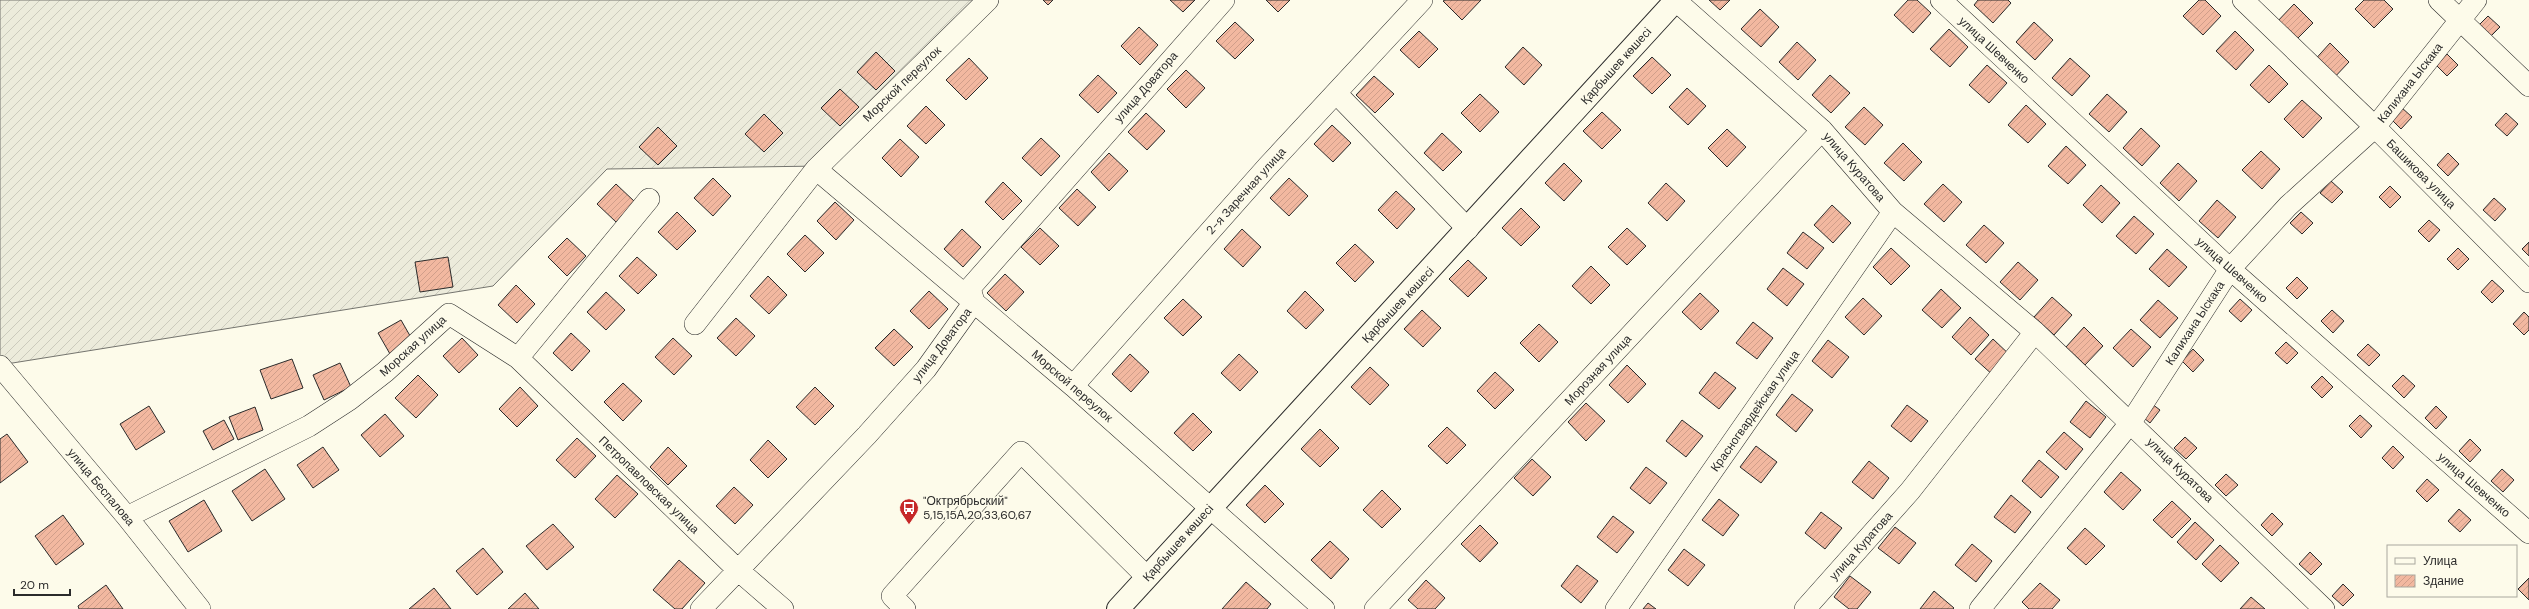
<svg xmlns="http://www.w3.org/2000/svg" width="2529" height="609" font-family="'DM Sans',sans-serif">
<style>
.garden{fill:url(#garden-furrows);stroke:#74746e}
.building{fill:url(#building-hatch);stroke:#2b2b2b}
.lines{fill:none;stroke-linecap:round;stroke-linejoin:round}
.minor-casing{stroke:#2b2b2b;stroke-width:22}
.major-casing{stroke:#2b2b2b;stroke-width:24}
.minor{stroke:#fdfbea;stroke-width:21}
.major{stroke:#fdfbea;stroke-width:22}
.labels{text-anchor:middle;stroke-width:3;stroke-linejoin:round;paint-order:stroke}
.street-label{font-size:12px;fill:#2b2b2b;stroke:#fdfbea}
.poi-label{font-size:12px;fill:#2b2b2b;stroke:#fdfbea;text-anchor:start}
</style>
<defs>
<pattern id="garden-furrows" width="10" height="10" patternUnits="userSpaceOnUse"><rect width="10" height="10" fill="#ecebdb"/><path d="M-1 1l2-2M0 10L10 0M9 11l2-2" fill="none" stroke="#cbcabc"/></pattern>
<pattern id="building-hatch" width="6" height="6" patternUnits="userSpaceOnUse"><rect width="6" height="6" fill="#f2b8a0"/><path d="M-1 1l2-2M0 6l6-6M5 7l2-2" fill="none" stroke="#d09e8a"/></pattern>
</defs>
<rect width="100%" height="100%" fill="#fdfbea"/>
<path class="garden" d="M0 0H989L822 166 607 169 493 286 0 365Z"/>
<path class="building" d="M1043 0H1053L1048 5Z
M1170 0H1195L1183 12Z
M1266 0H1290L1278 12Z
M1445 0H1481L1462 20 1443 1Z
M1709 0H1730L1720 10Z
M1908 0H1917L1931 13 1913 33 1894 15Z
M1978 0H2008L2011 3 1993 23 1974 5Z
M2199 0H2205L2221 16 2203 35 2183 16Z
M2364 0H2384L2393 9 2374 28 2355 9Z
M2294 4 2313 23 2294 42 2275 24Z
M1760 9 1779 27 1761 47 1741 29Z
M2488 16 2500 27 2489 38 2477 27Z
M1235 22 1254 40 1235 59 1216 41Z
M2034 22 2053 40 2035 60 2016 42Z
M1139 27 1158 45 1140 65 1121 46Z
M1949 29 1968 47 1950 67 1930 49Z
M1419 31 1438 49 1419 68 1400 50Z
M2235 31 2254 50 2236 70 2216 51Z
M1797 42 1816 60 1798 80 1779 62Z
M2330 43 2349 62 2331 81 2312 63Z
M1523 47 1542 65 1524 85 1505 67Z
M876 52 895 71 876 90 857 72Z
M2447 54 2458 65 2447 76 2436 65Z
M1652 57 1671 75 1652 94 1633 76Z
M969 58 988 78 966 100 946 80Z
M2070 58 2090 76 2072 96 2052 78Z
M1987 65 2007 83 1989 103 1969 85Z
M2269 65 2288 84 2269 103 2250 85Z
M1186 70 1205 88 1186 108 1167 89Z
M1098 75 1117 93 1098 113 1079 95Z
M1830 75 1850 93 1831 113 1812 95Z
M1374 76 1394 94 1375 113 1356 95Z
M1687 88 1706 106 1688 125 1669 107Z
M840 89 859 107 840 126 821 108Z
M1480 94 1499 112 1480 132 1461 113Z
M2107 94 2127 112 2109 132 2089 114Z
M2302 100 2322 118 2303 138 2284 119Z
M2026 105 2046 124 2028 143 2008 125Z
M926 106 945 125 926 144 907 126Z
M1864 107 1883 125 1865 145 1845 127Z
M2401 107 2412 117 2401 129 2390 118Z
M1602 112 1621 130 1602 149 1583 131Z
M1146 113 1165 131 1147 150 1128 132Z
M2506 113 2518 124 2507 136 2495 125Z
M764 114 783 133 764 152 745 134Z
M1332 125 1351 143 1333 162 1314 144Z
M658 127 677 146 658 165 639 147Z
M2141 128 2160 146 2142 166 2123 148Z
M1727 129 1746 147 1727 167 1708 148Z
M1442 133 1462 152 1443 171 1424 153Z
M1041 138 1060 156 1041 176 1022 158Z
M900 139 919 157 901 177 882 158Z
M1903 143 1922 162 1904 181 1884 163Z
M2066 146 2086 165 2068 184 2048 166Z
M2261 151 2280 169 2262 189 2242 170Z
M1109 153 1128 171 1109 191 1091 172Z
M2448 153 2459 164 2448 176 2437 165Z
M1564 163 1582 181 1564 201 1545 183Z
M2178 163 2197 181 2179 201 2160 183Z
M713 178 731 196 713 216 694 198Z
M1289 178 1308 196 1289 216 1270 198Z
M2331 181 2343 192 2332 203 2320 193Z
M1003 182 1022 201 1003 220 985 202Z
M1666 183 1685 201 1667 221 1648 203Z
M616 184 635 202 616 222 597 204Z
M1943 184 1962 202 1944 222 1924 204Z
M2101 185 2120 203 2102 223 2083 205Z
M2390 186 2401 197 2390 208 2379 197Z
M1077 189 1096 207 1078 226 1059 208Z
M1396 191 1415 209 1397 229 1378 210Z
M2494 198 2506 209 2495 221 2483 210Z
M2217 200 2236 217 2218 238 2199 221Z
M835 202 854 220 836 240 817 221Z
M1832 205 1851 223 1833 243 1814 225Z
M1521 208 1540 227 1521 246 1502 228Z
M677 212 696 231 677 250 658 232Z
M2301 212 2313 223 2302 234 2290 223Z
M2134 216 2154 234 2136 254 2116 236Z
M2429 220 2440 230 2429 242 2418 231Z
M1984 225 2004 243 1986 263 1966 245Z
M1040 228 1059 246 1040 265 1021 247Z
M1627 228 1646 246 1627 265 1608 247Z
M962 229 981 247 963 267 944 249Z
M1242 229 1261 247 1243 267 1224 249Z
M1803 232 1824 248 1807 269 1787 253Z
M805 235 824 253 805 272 787 254Z
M567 238 586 256 567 276 548 257Z
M2529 242V256L2522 249Z
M1355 244 1374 262 1355 282 1336 263Z
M1891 248 1910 266 1891 285 1873 267Z
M2458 248 2469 259 2458 270 2447 259Z
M2167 249 2187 267 2169 287 2149 269Z
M448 257 453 287 420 292 415 262Z
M637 257 657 275 638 294 619 276Z
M1468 260 1487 278 1468 297 1449 279Z
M2018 262 2038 280 2020 300 2000 282Z
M1591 266 1610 285 1591 304 1572 286Z
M1783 268 1804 284 1787 306 1767 289Z
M1005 274 1024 292 1006 311 987 293Z
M768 276 787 295 769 314 750 296Z
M2297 277 2308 288 2297 299 2286 288Z
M2492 280 2504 291 2492 303 2481 292Z
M516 285 535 304 517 323 498 305Z
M1941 289 1961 308 1942 328 1922 310Z
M929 291 948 309 929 329 910 311Z
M1305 291 1324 310 1306 329 1287 311Z
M606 292 625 310 606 330 587 312Z
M1700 293 1719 311 1701 330 1682 312Z
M2052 297 2072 315 2054 335 2034 317Z
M1863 298 1882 316 1864 335 1845 317Z
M1183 299 1202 317 1183 336 1164 318Z
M2240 299 2252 310 2241 322 2229 311Z
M2158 300 2178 318 2160 338 2140 320Z
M1422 310 1441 328 1423 347 1404 329Z
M2332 310 2344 321 2333 333 2321 321Z
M2524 312 2529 317V330L2524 335 2513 324Z
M1970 317 1989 335 1971 355 1952 337Z
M736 318 755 336 736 356 717 338Z
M401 320 413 341 390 354 378 333Z
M1753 322 1773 338 1757 359 1736 343Z
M1539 324 1558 342 1539 362 1520 343Z
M2084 327 2103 346 2085 365 2066 347Z
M894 329 913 347 894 366 875 348Z
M2131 329 2151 347 2133 367 2113 348Z
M571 333 590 351 572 371 553 353Z
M462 338 478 355 459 373 443 356Z
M673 338 692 356 674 375 655 357Z
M1993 339 2012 357 1994 376 1975 359Z
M1828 340 1849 357 1832 378 1812 361Z
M2286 342 2298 353 2287 364 2275 353Z
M2368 344 2380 355 2369 366 2357 355Z
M2193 349 2204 360 2193 372 2182 361Z
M1130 354 1149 372 1131 392 1112 374Z
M1239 354 1258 372 1240 391 1221 373Z
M292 359 303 388 271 399 260 370Z
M340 363 351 387 324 400 313 375Z
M1627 365 1646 384 1628 403 1609 385Z
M1370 367 1389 385 1370 405 1351 387Z
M1495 372 1514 390 1495 409 1477 391Z
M1715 372 1736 388 1719 409 1699 393Z
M418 375 438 395 416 418 395 398Z
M2403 375 2415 386 2404 398 2392 386Z
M2322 376 2333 387 2322 398 2311 387Z
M623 383 642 401 623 421 604 402Z
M520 387 538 406 517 427 499 409Z
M815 387 834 406 815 425 796 407Z
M1792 394 1813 410 1796 432 1776 415Z
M2086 401 2106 417 2090 438 2070 422Z
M2148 401 2160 410 2150 423 2138 413Z
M1586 403 1605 421 1586 441 1568 422Z
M1907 405 1928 421 1911 442 1891 426Z
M149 406 165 432 136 450 120 424Z
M2436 406 2447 417 2436 429 2425 418Z
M255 407 263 430 238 440 229 417Z
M1193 413 1212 432 1193 451 1174 433Z
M385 414 404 436 380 457 361 435Z
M2360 415 2372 426 2361 438 2349 426Z
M224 420 234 439 213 450 203 431Z
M1682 420 1703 436 1686 457 1666 441Z
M1447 427 1466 445 1447 464 1428 446Z
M1320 429 1339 448 1320 467 1301 449Z
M2064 432 2083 449 2066 470 2046 452Z
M7 434 28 462 0 483V439Z
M2185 437 2197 448 2186 459 2174 448Z
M577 438 596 456 575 478 556 460Z
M2470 439 2481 450 2470 462 2459 451Z
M768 440 787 459 768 478 750 460Z
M1756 446 1777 462 1761 483 1740 467Z
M2393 446 2404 457 2393 469 2382 458Z
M323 447 339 470 313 488 297 465Z
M668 447 687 466 668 485 650 467Z
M1532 459 1551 477 1533 496 1514 478Z
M2039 460 2059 477 2041 498 2022 481Z
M1869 461 1889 478 1873 499 1852 482Z
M1646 467 1667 483 1650 504 1630 488Z
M265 469 285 499 252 521 232 491Z
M2502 469 2514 480 2503 492 2491 481Z
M2121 472 2141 490 2123 510 2104 492Z
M2226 474 2238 485 2226 496 2215 485Z
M617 475 638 494 615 518 595 499Z
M2427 479 2439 490 2427 502 2416 491Z
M1265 485 1284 504 1265 523 1246 505Z
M734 487 753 505 735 524 716 506Z
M1382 490 1401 509 1382 528 1363 510Z
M2011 495 2031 512 2015 533 1994 517Z
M1719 499 1739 515 1723 536 1702 520Z
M204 500 222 531 188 552 169 521Z
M2172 501 2191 519 2172 538 2153 520Z
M2459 509 2471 520 2460 532 2448 521Z
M1821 512 1842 528 1825 549 1805 533Z
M2272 513 2283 524 2272 536 2261 525Z
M63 515 84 544 56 565 35 536Z
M1613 516 1634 532 1617 553 1597 537Z
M2195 522 2214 540 2196 560 2177 542Z
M553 524 574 547 547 570 526 546Z
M1480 525 1498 543 1480 562 1461 544Z
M1895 527 1916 543 1899 564 1878 548Z
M2085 528 2105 546 2086 565 2067 548Z
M1330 541 1349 559 1331 579 1311 560Z
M1972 544 1992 561 1976 582 1955 565Z
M2220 545 2239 563 2221 582 2202 564Z
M483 548 503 572 477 595 456 571Z
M1684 549 1705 565 1688 586 1668 570Z
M2310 552 2322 564 2311 575 2299 564Z
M679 560 705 583 682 609H675L653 590Z
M1577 565 1598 581 1581 603 1561 586Z
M1850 576 1871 592 1857 609H1849L1834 597Z
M2529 578V600L2518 589Z
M1426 580 1445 598 1435 609H1418L1408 600Z
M1246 582 1271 604 1267 609H1222Z
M2040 583 2060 600 2052 609H2029L2022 602Z
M2343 584 2354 595 2343 606 2332 596Z
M106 585 123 609H79L78 606Z
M434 588 451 609H409Z
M1934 591 1954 608 1953 609H1920Z
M525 593 539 609H508Z
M2251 597 2265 609H2240Z
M1648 603 1656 609H1643Z"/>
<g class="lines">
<g class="minor-casing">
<path id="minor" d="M1675 0 1822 130 1893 212 2035 332 2324 609
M1941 0 2230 269 2529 533
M2243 0 2375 127 2529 282
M2439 0 2529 86
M1336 93 1468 229
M816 169 1073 386 1324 609
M695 324 816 169 988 0
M518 358 739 571 783 609
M0 366 127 517 200 609
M1073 386 1267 167 1422 0
M127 517 309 426 349 400 385 372 449 314 518 358 649 199
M701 609 867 435 926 369 974 302 970 288 1224 0
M905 609 892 596 1021 452 1147 577
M1375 609 1822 130
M1616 609 1893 212
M1805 609 1910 491 2035 332
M1980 609 2131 422 2230 269 2288 206 2375 127 2476 0"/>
</g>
<g class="major-casing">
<path id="major" d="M1118 609C1304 406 1491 204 1676 0"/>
</g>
<use href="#minor" class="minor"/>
<use href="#major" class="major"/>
</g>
<defs>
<g id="bus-pin" transform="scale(1)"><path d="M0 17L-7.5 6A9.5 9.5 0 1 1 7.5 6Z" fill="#c62828" stroke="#fdfbea"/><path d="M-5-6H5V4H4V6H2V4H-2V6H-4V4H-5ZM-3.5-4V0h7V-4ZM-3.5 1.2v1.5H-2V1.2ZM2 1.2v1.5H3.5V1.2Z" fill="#fff"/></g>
</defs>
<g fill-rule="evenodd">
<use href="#bus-pin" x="909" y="508"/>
</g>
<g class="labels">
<g class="street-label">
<text transform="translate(1994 50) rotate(43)" y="4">улица Шевченко</text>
<text transform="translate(1616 66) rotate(-48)" y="4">Қарбышев көшесі</text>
<text transform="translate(2410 83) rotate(-52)" y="4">Калихана Ыскака</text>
<text transform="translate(902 84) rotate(-44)" y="4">Морской переулок</text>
<text transform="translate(1146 87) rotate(-49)" y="4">улица Доватора</text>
<text transform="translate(1854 167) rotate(49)" y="4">улица Куратова</text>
<text transform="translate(2421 174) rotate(45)" y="4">Башикова улица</text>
<text transform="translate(1246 191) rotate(-48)" y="4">2-я Заречная улица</text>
<text transform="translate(2232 270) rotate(42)" y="4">улица Шевченко</text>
<text transform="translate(1398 305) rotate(-47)" y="4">Қарбышев көшесі</text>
<text transform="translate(2195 323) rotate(-57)" y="4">Калихана Ыскака</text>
<text transform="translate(942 345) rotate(-53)" y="4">улица Доватора</text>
<text transform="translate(413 346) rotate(-42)" y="4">Морская улица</text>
<text transform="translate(1598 370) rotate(-47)" y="4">Морозная улица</text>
<text transform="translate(1072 386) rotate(41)" y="4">Морской переулок</text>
<text transform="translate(1755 411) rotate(-55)" y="4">Красногвардейская улица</text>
<text transform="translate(2180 470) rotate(44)" y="4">улица Куратова</text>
<text transform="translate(649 485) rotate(44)" y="4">Петропавловская улица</text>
<text transform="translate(2474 485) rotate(41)" y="4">улица Шевченко</text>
<text transform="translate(101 487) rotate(50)" y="4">улица Беспалова</text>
<text transform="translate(1178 543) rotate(-48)" y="4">Қарбышев көшесі</text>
<text transform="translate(1861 546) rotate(-48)" y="4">улица Куратова</text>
</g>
<g class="poi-label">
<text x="923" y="505">"Октрябрьский"<tspan x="923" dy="14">5,15,15А,20,33,60,67</tspan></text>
</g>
</g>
<rect x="2387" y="545" width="130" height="52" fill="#fdfbea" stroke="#a9a89e"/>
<rect x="2395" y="558" width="20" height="6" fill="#fdfbea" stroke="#a9a89e"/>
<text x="2423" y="565" font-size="12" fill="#2b2b2b">Улица</text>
<rect x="2395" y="575" width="20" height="12" fill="url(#building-hatch)" stroke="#a9a89e"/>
<text x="2423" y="585" font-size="12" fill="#2b2b2b">Здание</text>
<path d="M14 589v6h56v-6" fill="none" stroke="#2b2b2b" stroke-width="2"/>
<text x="20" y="589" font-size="12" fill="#2b2b2b" stroke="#fdfbea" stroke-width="3" paint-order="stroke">20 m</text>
</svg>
